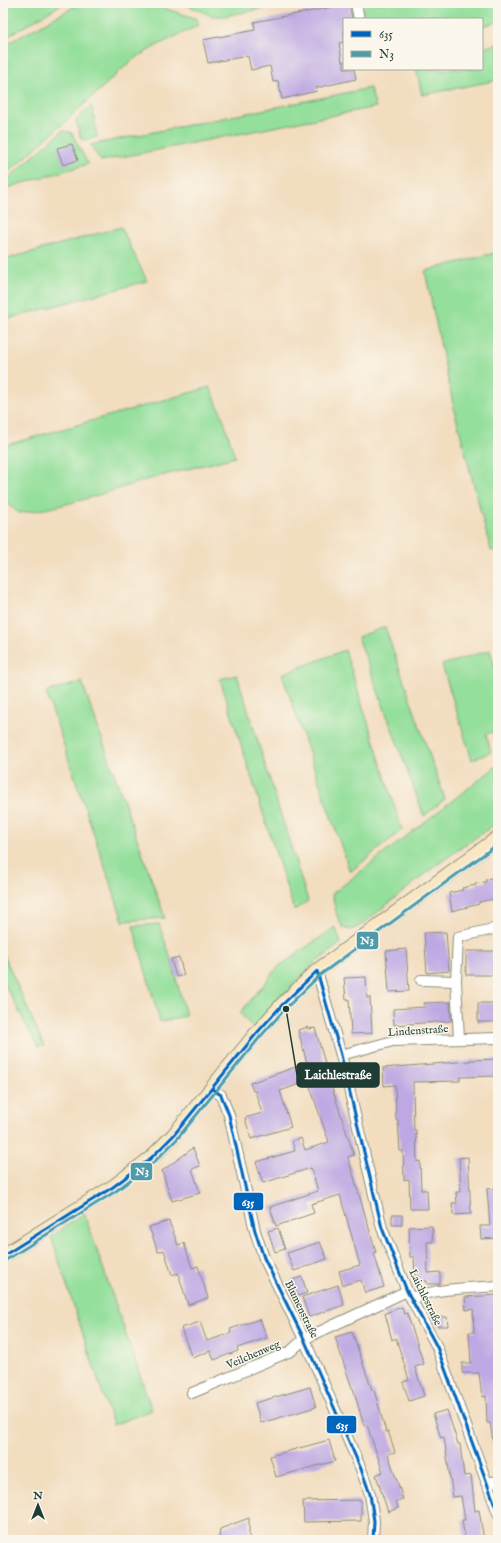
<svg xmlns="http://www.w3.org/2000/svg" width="501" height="1543" font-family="'IM FELL English',serif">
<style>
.green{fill:#94df9b;stroke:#5a8e68}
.building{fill:#bda8e3}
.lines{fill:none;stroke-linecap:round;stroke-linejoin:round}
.street-casing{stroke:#888d7a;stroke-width:12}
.secondary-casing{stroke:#888d7a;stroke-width:16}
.street{stroke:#fff;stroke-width:10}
.secondary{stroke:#f9e7c3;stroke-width:14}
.bus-1-casing{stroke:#fbf7ec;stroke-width:6}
.bus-2-casing{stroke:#fbf7ec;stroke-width:6}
.bus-1{stroke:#0065bd;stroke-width:3}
.bus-2{stroke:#4f9baa;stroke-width:3}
.labels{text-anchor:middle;stroke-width:3;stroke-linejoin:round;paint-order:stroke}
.street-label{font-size:11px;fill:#1f3d34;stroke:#fbf7ec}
.leader{fill:none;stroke:#1f3d34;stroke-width:1.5}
.callout-dot{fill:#1f3d34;stroke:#fbf7ec;stroke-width:1.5}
.callout{fill:#1f3d34;stroke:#1f3d34;stroke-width:1.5}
.callout-label{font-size:12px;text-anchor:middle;font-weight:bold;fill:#fff}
.line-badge{stroke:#fbf7ec;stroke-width:1.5}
.badge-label{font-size:11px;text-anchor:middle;font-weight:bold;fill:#fff}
</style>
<rect width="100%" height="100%" fill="#fbf7ec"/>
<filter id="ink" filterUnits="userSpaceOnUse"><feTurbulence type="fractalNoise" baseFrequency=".025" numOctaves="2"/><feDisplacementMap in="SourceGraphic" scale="8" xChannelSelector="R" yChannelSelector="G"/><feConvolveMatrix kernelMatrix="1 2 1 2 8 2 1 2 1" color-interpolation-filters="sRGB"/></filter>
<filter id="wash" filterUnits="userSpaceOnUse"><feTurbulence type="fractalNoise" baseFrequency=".012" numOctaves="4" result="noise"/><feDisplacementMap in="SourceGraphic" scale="16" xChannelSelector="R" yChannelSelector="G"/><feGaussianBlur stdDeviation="0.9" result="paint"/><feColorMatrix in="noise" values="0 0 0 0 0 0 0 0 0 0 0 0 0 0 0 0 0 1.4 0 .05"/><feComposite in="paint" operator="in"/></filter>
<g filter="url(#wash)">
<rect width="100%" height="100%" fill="#f2ddbf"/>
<path class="green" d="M3 3H64L3 39Z
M81 3H147L195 18 198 22 197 26 158 45 132 60 66 121 3 177V46Z
M182 3H290L225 16H212Z
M361 3H498V22L482 26V19H364Z
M498 44V80L422 95 416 69H482V48Z
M370 88 376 107 101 161 90 145Z
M90 106 93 109 97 137 86 140 81 139 76 120Z
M62 131 71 132 88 164 3 189V183Z
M121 227 147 281 3 320V260Z
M498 252V549L491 551 455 413 425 271Z
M210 387 223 418 235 457C206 465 176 471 146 480 104 493 63 508 19 513L7 504 3 496V446Z
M385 627 445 799 424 816 358 637Z
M345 650 402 830 350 872 282 674Z
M490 650 498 679V730L486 734 491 752 472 760 442 665Z
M237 675 308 901 294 910 220 679Z
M82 682 165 918 123 921 46 692Z
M498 765V822L438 864 360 926 351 930 343 928 337 916 332 894Z
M159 924 171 959 186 1016 160 1022 133 926Z
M335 927 341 943 313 965 253 1028 240 1013 278 967Z
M3 953 44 1046 38 1047 3 981Z
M84 1213 152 1410 113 1425 51 1237Z"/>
<g id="blocks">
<path class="building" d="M349 4 352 19H344V42L339 43 342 62 344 61V69H354L356 79 316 88 317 91 282 99 278 81 273 82 270 66 251 70 248 56 208 63 203 40 255 30 254 22Z
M72 144 78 160 63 165 57 148Z
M498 877V898L479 902V904L452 911 449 893 463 890 462 888 476 885V883L486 882V879Z
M446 932 449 971 427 973 424 933Z
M406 949 409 991 389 992 386 951Z
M466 951H498V975H466Z
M179 957 184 975 176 977 171 959Z
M366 977 367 998 370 997 372 1033 351 1034 349 999H346L344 978Z
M450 1002 451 1021 394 1025 393 1009 425 1007 424 1003Z
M478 1003H498V1022H478Z
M308 1027V1029L315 1028 332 1088 354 1155 348 1157 376 1252 374 1253 384 1287 365 1293 361 1280 343 1285 339 1271 360 1265 340 1195 311 1204 314 1213 276 1226 270 1207 318 1191 311 1168 263 1183 256 1162 295 1151 292 1141 301 1138 305 1150 329 1142 308 1081 280 1091 291 1127 251 1139 245 1118 262 1113 255 1091H253L250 1083 307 1063 298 1030Z
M498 1059V1076L460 1077V1081L413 1082 414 1130H416L417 1162 420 1161 421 1190H427L428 1209H410L409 1179 404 1180 403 1151H400L398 1120H396L395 1085 384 1086 383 1068 470 1061V1060Z
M193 1148 200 1166 192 1169 200 1193 172 1201 162 1171Z
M468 1157 471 1214 453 1215 452 1203H457L456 1192H461L459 1158Z
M498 1188V1238L481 1239 480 1226H490L487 1189Z
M392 1215H402V1225H392Z
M169 1221 178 1245 184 1243 192 1268 198 1266 208 1298 188 1305 178 1273 172 1275 164 1250 158 1252 149 1227Z
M432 1226 433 1242H427L428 1273 440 1272V1284H427V1281H419V1277H415L414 1257H410L409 1227Z
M278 1228 285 1249 275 1252 268 1231Z
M320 1242 327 1259 294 1271 287 1253Z
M302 1277 307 1293 297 1296 292 1280Z
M338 1285 344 1305 309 1317 302 1297Z
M498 1295V1330H494L495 1364H498V1440L493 1441 490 1423H487L486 1396 482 1397 479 1373H462V1363H471L469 1332H474L473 1309 466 1310 465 1297Z
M402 1307 404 1314 407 1313 424 1364 415 1367 424 1396 409 1401 403 1382 409 1380 396 1338 392 1340 385 1313Z
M437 1317H447L448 1326H437Z
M260 1319 267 1338 237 1348 238 1351 214 1360 210 1351 192 1358 181 1328 200 1322 207 1341 231 1333 230 1329Z
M352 1332 372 1390H374L386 1432 388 1431 395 1452 388 1454 403 1499 396 1501 398 1508 388 1512 376 1475 383 1472 367 1425 364 1426 353 1388H352L335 1337Z
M310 1387 316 1407 261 1423 255 1403Z
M447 1410 458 1444H460L464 1476 471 1475 475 1511 479 1510 484 1540H465L462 1520H465L461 1496 453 1497 444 1437 441 1438 433 1414Z
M329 1440 335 1461 276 1477 270 1456Z
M361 1500V1521L304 1522 303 1501Z
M249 1518V1540H219L220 1529Z"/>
</g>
</g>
<g filter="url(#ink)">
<use href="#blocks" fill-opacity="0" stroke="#888d7a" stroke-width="1"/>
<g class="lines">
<g class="street-casing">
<path id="street" d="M356 3 359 19
M317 971 341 1055 382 1228 407 1291 437 1347 498 1513
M421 980 456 981
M459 1039 456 981 458 937 498 928
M341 1055 393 1041 498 1038
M212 1089 221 1095 229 1115 255 1231 264 1258 304 1339 361 1469 370 1494 374 1521 373 1540
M411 1298C438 1288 469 1288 498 1286
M192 1393 291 1351 304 1339 407 1291
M486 1483 498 1481"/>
</g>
<g class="secondary-casing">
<path id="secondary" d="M3 1256 113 1187 151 1158 173 1136 256 1034 282 1005 317 971 498 838"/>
</g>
<use href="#street" class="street"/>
<use href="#secondary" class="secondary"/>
<g class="bus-1-casing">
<path id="bus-1" d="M212 1089 221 1095 229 1115 255 1231 264 1258 304 1339 361 1469 370 1494 374 1521 373 1540
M3 1256 113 1187 151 1158 173 1136 256 1034 282 1005 317 971 341 1055 382 1228 407 1291 437 1347 498 1513"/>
</g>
<g class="bus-2-casing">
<path id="bus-2" d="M6 1260 116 1191 154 1162 177 1139 260 1037 286 1008 320 975 498 844"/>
</g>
<use href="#bus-1" class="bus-1"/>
<use href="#bus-2" class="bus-2"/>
</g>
</g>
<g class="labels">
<g class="street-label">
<text transform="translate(418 1030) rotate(-4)" y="4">Lindenstraße</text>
<text transform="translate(426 1297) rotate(64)" y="4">Laichlestraße</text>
<text transform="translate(302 1309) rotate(64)" y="4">Blumenstraße</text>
<text transform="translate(253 1354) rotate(-23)" y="4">Veilchenweg</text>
</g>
</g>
<path class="leader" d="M286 1009L297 1075"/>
<circle class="callout-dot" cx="286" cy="1009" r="4"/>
<rect class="callout" x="297" y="1063" width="82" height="24" rx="4"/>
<g class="callout-label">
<text x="338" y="1079">Laichlestraße</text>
</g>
<g class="line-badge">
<rect x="356" y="931" width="23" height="19" rx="4" fill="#4f9baa"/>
<rect x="130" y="1162" width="23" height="19" rx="4" fill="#4f9baa"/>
<rect x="233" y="1192" width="31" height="19" rx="4" fill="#0065bd"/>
<rect x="326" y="1415" width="31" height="19" rx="4" fill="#0065bd"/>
</g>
<g class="badge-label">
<text x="367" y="944">N3</text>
<text x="142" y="1175">N3</text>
<text x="248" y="1206">635</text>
<text x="342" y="1429">635</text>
</g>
<rect width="501" height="1543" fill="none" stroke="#fbf7ec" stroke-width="16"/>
<rect x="343" y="18" width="140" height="52" fill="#fbf7ec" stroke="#a3ada2"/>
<rect x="351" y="31" width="20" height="6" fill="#0065bd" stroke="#a3ada2"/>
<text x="379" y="38" font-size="12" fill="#1f3d34">635</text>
<rect x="351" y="51" width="20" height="6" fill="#4f9baa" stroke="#a3ada2"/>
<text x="379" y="58" font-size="12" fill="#1f3d34">N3</text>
<g transform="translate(38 1505)" stroke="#fbf7ec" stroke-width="3" paint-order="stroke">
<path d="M0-3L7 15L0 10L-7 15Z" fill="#1f3d34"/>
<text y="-6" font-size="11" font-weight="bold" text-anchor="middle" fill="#1f3d34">N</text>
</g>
</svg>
